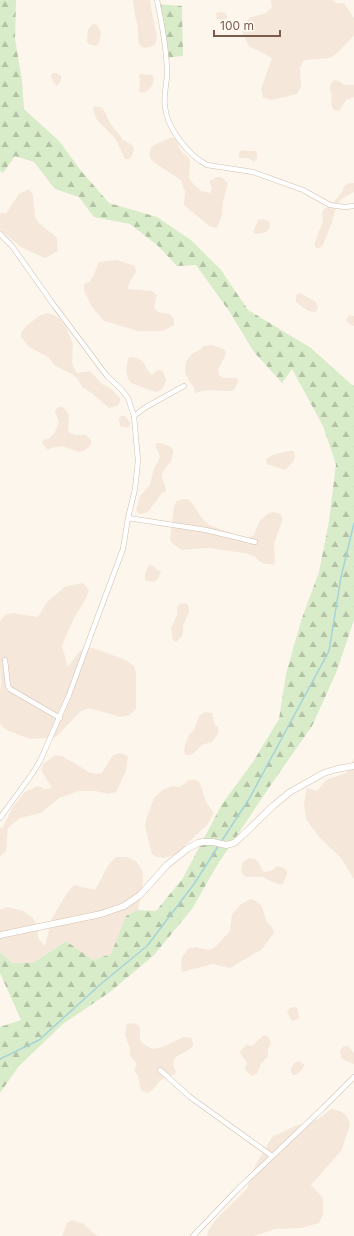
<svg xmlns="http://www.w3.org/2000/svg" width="354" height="1236" font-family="Inter,sans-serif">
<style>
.residential{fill:#f5e8da}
.forest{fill:url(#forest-firs)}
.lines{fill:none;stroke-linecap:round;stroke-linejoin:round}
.stream{stroke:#a5d3da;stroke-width:1.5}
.street-casing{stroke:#d1beb0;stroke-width:5.5}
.secondary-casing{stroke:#d6c0b0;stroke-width:7}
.street{stroke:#fff;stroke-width:4.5}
.secondary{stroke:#fff;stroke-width:6}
</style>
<defs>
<pattern id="forest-firs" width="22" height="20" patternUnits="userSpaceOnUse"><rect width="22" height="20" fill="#d8ecc9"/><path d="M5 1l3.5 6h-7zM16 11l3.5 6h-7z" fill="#b4c2a5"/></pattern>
</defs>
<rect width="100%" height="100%" fill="#fdf6ec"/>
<path class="residential" d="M133 0H150L152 13 157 37 155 45 146 48 142 47 139 44 138 36V27L135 16Z
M271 0H332L336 3H344L354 18V36L337 53 330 58 304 60 300 68 301 86 297 94 271 100 263 97 261 89 272 58 249 46 242 32 249 18 266 13 272 7Z
M220 12 225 13 227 16 226 20 222 21 217 19 216 13Z
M93 24 97 25 101 32 99 43 96 46 89 44 87 41 88 29Z
M53 73H57L61 76V81L57 86 53 82 51 75Z
M140 74 152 75 154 79 152 86 146 92 142 93 139 91 140 80 139 77Z
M334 80 339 81 344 85H354V97L346 100 339 111 334 110 331 105 332 93 330 91V85Z
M93 106 101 107 104 110 111 125 119 134 123 140 132 145 134 149 132 156 129 159H125L115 138 97 120 94 113Z
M172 137 176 139 181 151 188 157 190 161 189 178 194 185 201 191 210 193 212 189 209 181 217 177H221L228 183 223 201 222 215 217 228 209 226 184 205 185 192 181 180 155 163 150 158 149 154 152 146Z
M242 150 248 151H255L257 153V159L254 162 248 158H239V153Z
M350 183H354V192L343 198 337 204 332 222 323 245 320 248H316L314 245 323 221 322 214 323 210 332 204 339 196 343 190 344 186Z
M29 189 33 195 35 217 39 223 57 238 58 251 45 258 22 248 0 230V213H6L19 194Z
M262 219 269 221 270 225 269 229 266 232 259 234H255L253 232 258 220Z
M117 260 135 266 136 272 129 283 128 289 152 291 157 295 154 307 158 312 170 314 174 319V325L163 331H138L104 321 92 307 84 291V284L89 282 93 277 99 262Z
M298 293H300L316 302 318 308 317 311 314 312 308 311 296 302V296Z
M47 313 56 316 60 319 66 327 73 344 72 362 73 366 77 373 90 371 102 384 110 388 120 398V402L117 406 109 408 93 394 82 387 77 378 70 373 55 366 48 357 29 347 21 337V333L26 326 39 316Z
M349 315 354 316V326L349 324 346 320Z
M212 345 224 349 226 354 218 370 219 375 223 378H237L238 382 234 390 230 391 208 390 195 393 194 387 191 384 185 373V368L187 360 193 353 201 349 203 346Z
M133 357 141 360 144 363 148 371 152 375 155 372 159 370 163 371 166 380 163 388 160 391 155 392 131 383 128 379 126 371 128 358Z
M59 407H63L68 413 69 416 68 432 75 435H86L91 440V444L89 447 83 451 79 452 62 446 51 448 50 449H47L42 443 44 440 50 438 55 432 59 422 55 412 56 409Z
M121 416H125L130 423V425L128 428 120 426 119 419Z
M156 443H160L171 447 173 450V454L171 461 166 467 162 474V478L165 485 166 491 162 493 148 512 141 514 138 513 136 510 140 496 150 485 153 471 160 457 156 447Z
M288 451H294L295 457 293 462 285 470 267 464 266 459 273 455Z
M183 499H188L192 503 201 517 209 525 244 538 250 537 254 535 260 520 269 513 274 512 280 514 283 518 274 544 275 560 274 565 262 563 254 556 244 553 208 548 182 550 173 544 170 540 174 505 177 501Z
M149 565 154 566 157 570 161 571 159 577 156 581 153 582 145 580V573Z
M83 583 89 590 86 598 72 622 62 646 68 667 78 653 84 648H93L126 660 134 666 136 674V709L130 715 121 717 89 708 81 711 56 737 30 739 6 730 0 724V692L1 683 0 666V621L5 615 13 613 38 617 46 603 66 586Z
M184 603 187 604 189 607V612L183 626V634L181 637 176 642 173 640 171 629 175 619 178 614 177 610 179 604Z
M205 712 212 713 215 725 218 727 219 732 212 742 202 745 193 754 190 755H186L184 751 185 745 189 735 194 730 199 716Z
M120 753 128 756 126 771 116 792 109 794 95 791H79L59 798 41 813 20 818 8 828 6 851 0 856V828L3 827 12 808 25 792 38 786 45 789 52 788 41 770 43 764 55 755 62 756 89 772 96 774 102 773 113 755Z
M354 759V879L341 858 319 837 306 819 304 804 307 788 317 791 326 780 346 773Z
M189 780H195L200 783 206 802 214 813 208 824 175 855 163 858 157 857 152 854 145 826 146 820 154 798 162 790 173 786 180 787Z
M116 857H127L136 861 142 870 143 882 138 910 126 917 111 954 93 960 66 941 33 963H12L0 952V910L7 907 23 911 32 917 38 927V938L45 946 52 918 67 893 74 885 95 890 109 864Z
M249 858 255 859 258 862 262 870 265 872 273 870 277 866 284 868 287 871V875L284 881 283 884H278L262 877H246L243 875 241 870 243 862Z
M250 899 256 901 261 905 267 922 272 927 274 933 262 949 230 968 213 964 182 972 181 966 182 957 189 948 196 947 208 950 214 948 230 931 232 914 240 905Z
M295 1007 297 1008 299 1015V1018L297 1019 292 1021 287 1012 290 1008Z
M134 1023 138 1025 140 1028V1040L142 1043 152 1049 163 1047 184 1037 191 1038 193 1042V1046L187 1051 177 1056 174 1059 173 1066 176 1071 175 1074 161 1080 151 1091 147 1093 141 1090 138 1076 134 1070 137 1064 130 1056V1049L125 1035 127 1024Z
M264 1035 267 1036 269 1038 271 1043 268 1048V1056L261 1064 257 1074 252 1076 246 1071 245 1067 247 1062 241 1055 240 1052 245 1046 247 1045 252 1046Z
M347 1046 350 1048 354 1053V1064L342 1059 340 1051 343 1047Z
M299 1061 305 1065 299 1073 296 1075H293L291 1072V1068L294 1063Z
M331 1109 340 1111 347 1116 350 1125 341 1151 311 1185 323 1198V1215L319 1223 301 1228 275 1229 255 1236H207L208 1231 217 1218 247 1189 255 1166 272 1137 295 1126 318 1119Z
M72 1220 84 1224 93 1233 98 1236H62L67 1223Z"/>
<path class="forest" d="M0 0H16L15 39 22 80 24 109 59 141 82 172 109 203 157 217 191 240 221 270 248 310 311 348 352 385H354V620L336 673 312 726 268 789 216 867 192 909 154 955 110 992 63 1024 19 1066 0 1093V1027L21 1020 0 973V952L12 963H33L66 941 93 960 111 954 126 916 138 910 156 911 183 878 222 804 253 762 279 719 286 674 301 621 319 572 329 521 336 464 323 426 292 369 282 383 254 352 229 311 196 265 177 266 158 246 130 224 94 217 79 197 55 189 34 162 15 156 3 173 0 171Z
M158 4 182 6 183 56 166 58Z"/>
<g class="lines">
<path class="stream" d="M221 842 249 799 329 651 341 577 354 523
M0 1059 39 1040 102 983 147 946 194 884 219 845"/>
<g class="street-casing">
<path id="street" d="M157 0C162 24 167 49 167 73 167 85 163 95 165 107 167 128 188 155 207 165L253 172 303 190 330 205 345 207 354 206
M0 234 12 246 53 304 107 376 121 389 128 398 134 416 138 461 135 489 128 518 123 549 92 632 69 695 40 761 32 774 0 818
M134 416 146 407 184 386
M128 518 206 530 255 542
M5 660 8 686 10 689 60 718
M160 1070 190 1097 272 1156
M193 1236 238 1189 323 1108 354 1077"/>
</g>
<g class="secondary-casing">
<path id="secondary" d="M0 935 101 914 124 906 140 895 167 865 187 849 198 843 203 842H213L226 845 234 843 242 836 273 806 290 792 324 773 337 769 354 766"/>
</g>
<use href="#street" class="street"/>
<use href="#secondary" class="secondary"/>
</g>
<path d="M214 30v6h66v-6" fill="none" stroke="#7a5c4d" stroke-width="2"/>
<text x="220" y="30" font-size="12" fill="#7a5c4d" stroke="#fffaf3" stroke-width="3" paint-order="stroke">100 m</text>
</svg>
